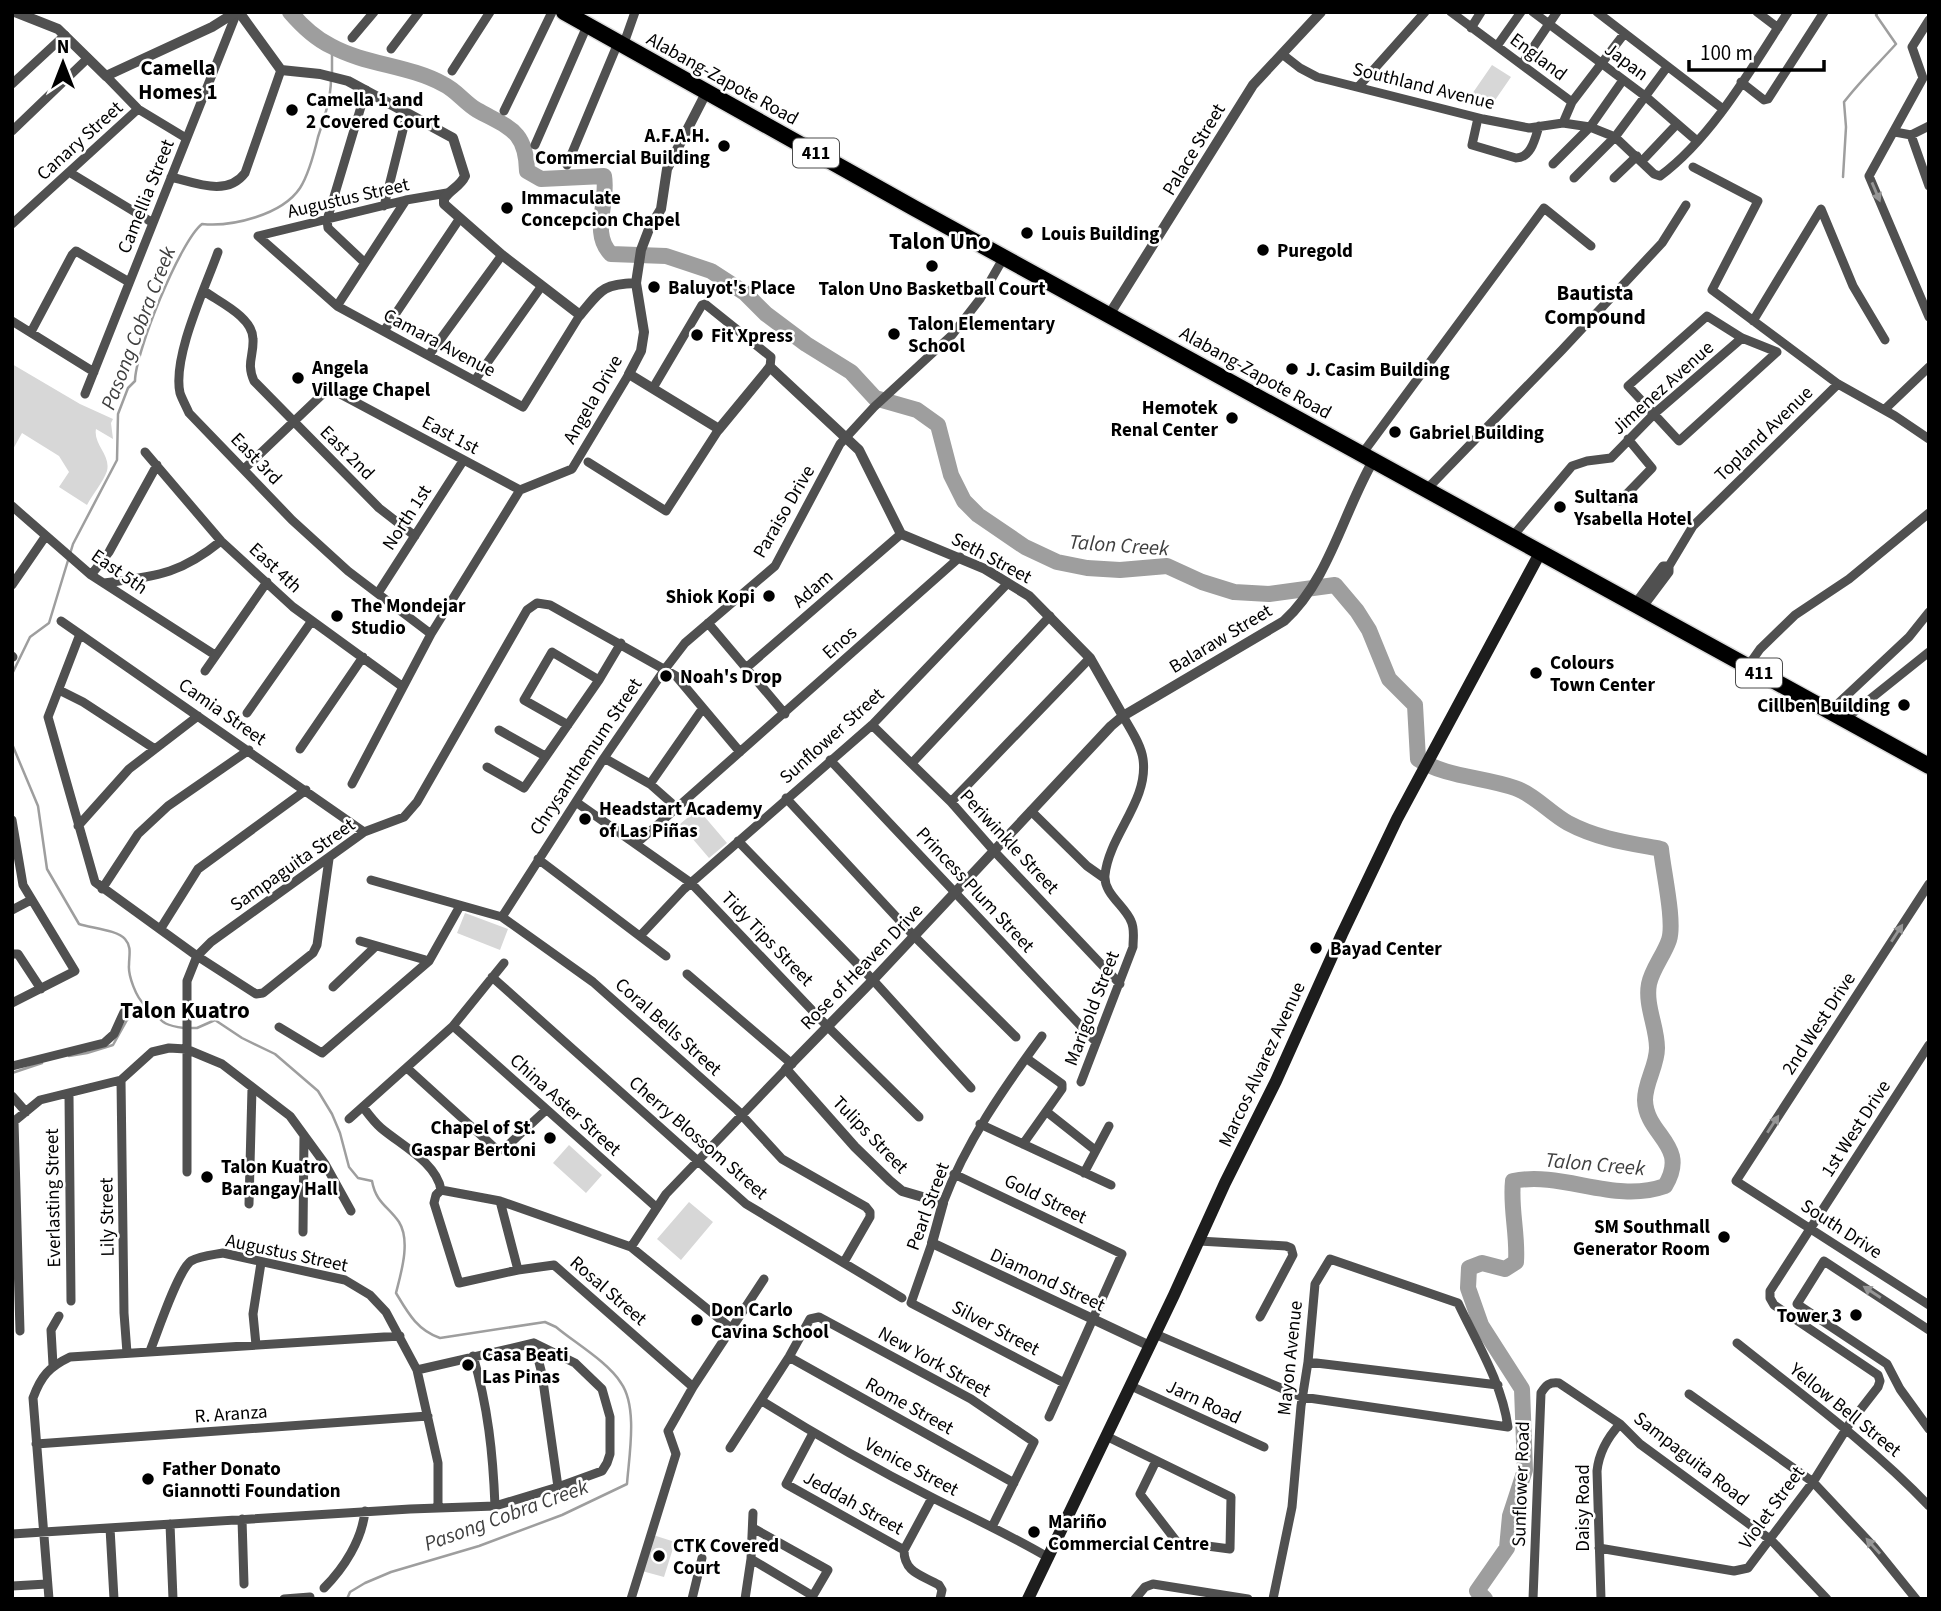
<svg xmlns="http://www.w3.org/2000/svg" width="1941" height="1611" font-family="'Source Sans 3',sans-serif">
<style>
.green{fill:#d7d7d7}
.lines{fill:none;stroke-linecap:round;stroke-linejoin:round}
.stream{stroke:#9e9e9e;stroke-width:2.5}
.river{stroke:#9e9e9e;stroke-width:16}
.trunk-casing{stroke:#dbdbdb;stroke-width:19}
.minor{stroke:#505050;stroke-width:9}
.tertiary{stroke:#505050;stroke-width:10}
.secondary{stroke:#1d1d1d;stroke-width:12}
.trunk{stroke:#000;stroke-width:16}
.oneway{fill:#969696}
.poi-dot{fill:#000;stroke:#fff;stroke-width:2.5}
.labels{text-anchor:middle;stroke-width:5;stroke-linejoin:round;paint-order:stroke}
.shield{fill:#fff;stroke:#4c4c4c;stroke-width:2}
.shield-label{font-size:18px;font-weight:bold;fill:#000}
.street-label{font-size:19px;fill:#000;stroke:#fff}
.poi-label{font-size:19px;font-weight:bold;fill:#000;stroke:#fff;text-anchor:start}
.neighbourhood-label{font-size:21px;font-weight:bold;fill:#000;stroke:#fff}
.water-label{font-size:21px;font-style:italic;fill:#3f3f3f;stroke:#fff}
.quarter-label{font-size:23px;font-weight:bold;fill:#000;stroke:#fff}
</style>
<rect width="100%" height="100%" fill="#fff"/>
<path class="green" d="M1492 65 1511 77 1491 106 1472 94Z
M12 364 80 404 113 419 111 423 113 439 96 429C93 444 111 455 107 471 103 482 93 494 87 505L59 487 69 472 59 456 22 433 12 451Z
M698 809 727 843 709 858 680 824Z
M465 913 508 929 500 950 457 933Z
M569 1145 602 1175 586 1193 553 1163Z
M689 1202 713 1222 681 1260 657 1239Z
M653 1535 675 1542 664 1577 642 1571Z"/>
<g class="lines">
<path class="stream" d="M332 72V47
M1843 177 1846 127 1844 102C1860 81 1878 64 1896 44L1876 15 1878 12
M12 674 30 637 49 623 73 544 117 460 118 414 128 388 135 381C135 353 180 241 202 224 232 227 282 215 300 188 309 174 314 154 318 137 324 119 331 98 331 79
M12 744 38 806 47 869 79 924C91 928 118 930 125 939 132 947 129 955 129 965 128 975 136 998 145 1005 148 1007 151 1008 155 1010 160 1024 169 1026 184 1028
M190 1028H197L215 1020 242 1038 275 1054 318 1091 332 1114 340 1133 349 1167 358 1178 372 1181C376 1203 388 1206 399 1222 411 1241 401 1273 396 1293 408 1313 417 1330 440 1338L545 1322 556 1327C575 1343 608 1362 621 1383 638 1407 629 1456 627 1484L562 1515 479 1546 391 1572 365 1583 350 1592 347 1599
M69 1056 87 1053 113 1045 127 1020 144 1005
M12 1073 42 1063"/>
<path class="river" d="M290 12C302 26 314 38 331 46 366 65 408 65 443 84 456 90 465 103 477 110 509 128 526 130 527 171L541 179 604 176C609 202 590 233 611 254L666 256 711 271 745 293 766 314 806 344 851 372 875 398 917 410 938 425 951 475 964 501 978 515 1025 547 1057 562 1087 568 1120 570 1167 566 1202 582 1234 592 1269 594 1335 585 1357 611 1369 630 1389 679 1415 705 1418 759C1445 777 1484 777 1515 788 1535 795 1550 813 1568 823 1598 839 1629 843 1661 849 1663 870 1675 922 1669 940 1664 955 1652 969 1649 984 1645 1005 1657 1027 1657 1048 1657 1066 1645 1082 1645 1100 1646 1136 1690 1145 1665 1186 1614 1204 1564 1171 1513 1181 1510 1208 1518 1234 1516 1262L1505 1269 1482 1263 1469 1268 1468 1288 1481 1325 1522 1389 1525 1470 1510 1516 1507 1548 1477 1591 1485 1599"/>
<g class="trunk-casing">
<path id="trunk" d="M564 12 914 208 1929 766"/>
</g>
<path class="minor" d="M1451 12 1572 102
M1533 12 1645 96 1697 141
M1597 12 1723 109
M1757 12 1778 28
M1929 20 1912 47 1923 78 1869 176 1929 317
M1471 28 1481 12
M352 38 374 12
M623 46 635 12
M1497 46 1521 12
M391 49 419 12
M1282 54 1300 68 1317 77 1483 119 1529 128 1563 123 1590 127 1615 137 1654 174 1660 176C1712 138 1753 66 1788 12
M1522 64 1557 12
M452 71 490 12
M106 76 138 109 186 138
M1741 82 1764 100 1768 99 1824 12
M12 84 65 35
M1359 86 1425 12
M504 111 552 12
M1478 118 1472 145 1516 158C1531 158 1535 139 1539 126
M1563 123 1572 102 1624 34
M12 131 88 58
M1895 132 1911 135 1929 126
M1911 135 1929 186
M535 145 587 26
M1642 161 1677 124
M1553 164 1590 127 1623 80
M567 165 618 43
M1693 167 1758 201 1712 290 1838 384 1895 416 1929 439
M69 172 153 223
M171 177C196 183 227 197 245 173L281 70
M1574 178 1615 137 1667 67
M1614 178 1637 156
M384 206 407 114
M12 224 138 109
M258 236 337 306 523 407 580 315
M258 236 406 200 447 193
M218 252C206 286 172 357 180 393 182 399 186 406 189 413L292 520 348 571 431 634
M365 263 328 228 327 220 366 90
M204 291C219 302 253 317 253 339 254 356 246 363 254 381L379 508 415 536
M337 306 406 200
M1707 316 1742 338 1777 352 1679 441 1628 386Z
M12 321 94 372
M1753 321 1821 209 1853 286 1885 340
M384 331 460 218
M31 332 72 255 76 251 129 282
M429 355 502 255
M475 380 541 287
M653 388 702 305 705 304 771 357 770 367
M85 394 237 12
M1884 410 1929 367
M145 452 221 541 293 607 403 687
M1362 454 1544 208 1591 246
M588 462 666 511 719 429
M244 469 329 388 520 490
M1426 490 1562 350 1662 243 1686 205
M1620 501 1652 468 1628 439
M12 506 91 575 215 655
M1512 537 1572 466 1587 461 1611 458 1655 413 1742 338
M91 575 109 552 157 465
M104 583C156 576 179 575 221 541
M12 585 45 537
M378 593 463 461
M1635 604 1663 566H1669
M1642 608 1669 572V566L1693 526 1838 384
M61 621 364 832
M708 623 785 714
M80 634 48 717 95 882 197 956 256 994 263 993 313 953 317 945 329 859
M12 656 13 657
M1748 666 1760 649 1795 615 1849 579 1929 513
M746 668 901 534
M205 671 267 582
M59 690 83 702 155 749
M1829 712 1909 637 1929 612
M247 713 311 622
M1844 720 1929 652
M568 725 524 700 552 652 599 680
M872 725 951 802 994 851 1120 984
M499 730 545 756
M300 749 363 657
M604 758 650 784 676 807
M830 760 1096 1042
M912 763 1050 616
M487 767 524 788 599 680 621 643
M352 784 431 634 520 490 572 469 629 374
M650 784 703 708
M786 798 914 936 1016 1037
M576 802 691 883 828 1027 919 1117
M951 802 1090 658
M1031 811 1087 866 1104 878
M12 820 23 885 75 971 12 1003
M78 826 129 769 198 716
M738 841 873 980 971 1088
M637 843 960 557
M538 859 666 956
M371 880 502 917 593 982 737 1110 782 1159 866 1207 870 1212V1217L844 1262
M1929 884 1736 1181 1929 1305
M102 889 138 834 168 806 249 750
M12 910 31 900
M502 917 604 758 665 669 685 643 775 566 840 444 874 407 952 335 980 299 1004 257
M161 928 198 869 306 790
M640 936 684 889 872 725 1008 583
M360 941 429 961
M12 954H18L41 989
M687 974 792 1064
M492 977 746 1204 902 1298
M333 987 376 946
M453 1026 656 1207
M279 1027 322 1053 429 961 460 906
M12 1066 104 1043 114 1034 124 1012
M407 1068 495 1148 500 1150 505 1148 546 1110
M121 1080 124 1313 127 1353
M1081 1082 1133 947C1133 938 1135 929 1131 921 1125 906 1103 893 1105 875 1109 835 1149 801 1143 759 1141 744 1130 729 1123 716
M69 1095 71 1301
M12 1096 26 1112
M363 1107C369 1115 374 1122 381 1128 401 1145 437 1163 441 1190
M1047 1112 1095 1150
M349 1119 453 1026 504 963
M14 1121 20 1331
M12 1123 40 1100 121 1080 152 1052 169 1048 186 1049 222 1064 290 1116 325 1164 351 1211
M980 1124 1111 1185
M1023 1144 1062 1089V1084L1026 1058
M187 1172V981L197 956 211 942 364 832 404 817 417 802 527 610 537 603 550 605 676 676 740 752
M1084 1173 1109 1126
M954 1174 1122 1254 1049 1417
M441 1190 436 1195 434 1203 459 1283 518 1270 554 1265 693 1387
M441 1190 500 1201 631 1247 732 1329
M500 1201 518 1270
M943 1203C966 1142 1003 1089 1042 1036
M249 1204 252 1088
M303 1232 304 1135
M1199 1241 1286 1246 1291 1248 1293 1255 1260 1317
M932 1243 911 1303 1064 1383
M631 1247 666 1194 786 1069
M1929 1330 1824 1261 1797 1304 1887 1364 1900 1389 1929 1429
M1155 1334 1302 1397 1508 1427C1502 1383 1477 1343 1458 1303L1330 1259 1315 1284 1308 1362 1301 1406 1292 1507 1273 1599
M534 1343 542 1374 558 1487
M1737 1343C1802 1395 1871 1445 1929 1506
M256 1345 253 1314 261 1263
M150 1351C157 1334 178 1270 191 1261 200 1256 212 1255 223 1253L345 1280 370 1295 386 1312 417 1370 438 1463V1507
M473 1356C488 1406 493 1454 495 1506
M789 1357 1014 1483
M1308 1362 1498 1385
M53 1365 51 1330 59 1316
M1131 1386 1264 1447
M1689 1394 1813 1482 1874 1547 1916 1599
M762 1401C818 1436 876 1469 935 1499 973 1518 1012 1536 1049 1558
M813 1433 786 1484 904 1550 932 1498
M1106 1436 1231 1497 1230 1549 1177 1542 1140 1494 1156 1461
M36 1444 428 1416
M730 1448 789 1357 810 1319 819 1317 971 1399 1034 1442 992 1527
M242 1519 244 1584
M170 1524 173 1599
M110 1528 114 1599
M753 1528 828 1570 811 1599
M12 1534 410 1509 495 1506 558 1487 602 1471 607 1463 610 1454V1417L602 1389 575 1363 534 1343 417 1370
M1599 1548 1734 1571 1748 1568 1813 1482 1850 1423 1878 1387 1880 1381 1878 1375 1774 1305 1770 1298V1291L1929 1045
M904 1550C904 1573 922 1575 939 1585L942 1590 940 1599
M751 1559 813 1596
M12 1586 47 1584
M324 1588C344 1568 362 1540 365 1511
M49 1599 33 1398C41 1376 49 1367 70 1357L400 1336
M284 1599 310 1597
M631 1599 676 1454 668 1431 693 1387 764 1279
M692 1599 702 1558
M745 1599 751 1559 753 1513
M1135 1599 1145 1587 1153 1584 1248 1599
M1533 1599 1541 1393C1546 1385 1549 1382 1559 1383L1620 1424 1640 1444 1771 1540 1827 1599
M1601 1599 1597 1471C1599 1452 1607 1438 1620 1424"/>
<path class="tertiary" d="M15 12 58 29 106 76 212 27 236 12
M239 12 281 70 320 74 348 81 453 138 465 176C460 187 450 189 444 199V204L502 255 580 315C601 290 602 284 636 283
M706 93 667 169 661 209 649 229 641 250 636 283 644 332 641 351 629 374 719 429 770 367 859 450 901 534 985 569 1029 596 1090 658 1123 716
M1109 315 1253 85 1321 12
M1150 1346 932 1243 943 1203 902 1191 890 1181 855 1147 786 1069 873 980 1111 726 1123 716 1284 621C1329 580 1343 513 1373 461"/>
<path class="secondary" d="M1028 1599 1174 1295 1225 1183 1276 1081 1342 934 1397 819 1540 553"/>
<use href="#trunk" class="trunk"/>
</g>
<defs><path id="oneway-solid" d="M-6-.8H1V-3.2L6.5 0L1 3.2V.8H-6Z" transform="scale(1.75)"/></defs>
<g class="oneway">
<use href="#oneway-solid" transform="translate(1876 192) rotate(67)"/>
<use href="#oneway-solid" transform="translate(1897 933) rotate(-57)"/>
<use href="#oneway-solid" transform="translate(1773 1124) rotate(-57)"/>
<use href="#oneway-solid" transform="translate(1872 1292) rotate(-147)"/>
<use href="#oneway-solid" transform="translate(1873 1546) rotate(-132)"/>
</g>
<g class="poi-dot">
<circle cx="292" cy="110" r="7"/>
<circle cx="724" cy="146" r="7"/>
<circle cx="507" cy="208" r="7"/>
<circle cx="1027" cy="233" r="7"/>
<circle cx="1263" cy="250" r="7"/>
<circle cx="932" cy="266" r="7"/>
<circle cx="654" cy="287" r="7"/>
<circle cx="894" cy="334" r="7"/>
<circle cx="697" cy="335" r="7"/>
<circle cx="1292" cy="369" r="7"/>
<circle cx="298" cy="378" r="7"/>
<circle cx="1232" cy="418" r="7"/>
<circle cx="1395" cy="432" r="7"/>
<circle cx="1560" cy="507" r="7"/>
<circle cx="769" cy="596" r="7"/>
<circle cx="337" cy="616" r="7"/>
<circle cx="1536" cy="673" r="7"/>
<circle cx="666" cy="676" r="7"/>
<circle cx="1904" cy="705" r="7"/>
<circle cx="585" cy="819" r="7"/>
<circle cx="1316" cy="948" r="7"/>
<circle cx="550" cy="1138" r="7"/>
<circle cx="207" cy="1177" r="7"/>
<circle cx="1724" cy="1237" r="7"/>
<circle cx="1856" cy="1315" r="7"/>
<circle cx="697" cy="1320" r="7"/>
<circle cx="468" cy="1365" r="7"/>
<circle cx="148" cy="1479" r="7"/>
<circle cx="1034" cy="1532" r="7"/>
<circle cx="659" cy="1556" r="7"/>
</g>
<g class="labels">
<g class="shield">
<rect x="793" y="138.5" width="46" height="29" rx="5"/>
<rect x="1736" y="658.5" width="46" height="29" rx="5"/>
</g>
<g class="shield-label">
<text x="816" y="159">411</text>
<text x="1759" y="679">411</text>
</g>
<g class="street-label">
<text transform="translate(1539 56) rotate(37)" y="7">England</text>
<text transform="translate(1627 61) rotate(37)" y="7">Japan</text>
<text transform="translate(723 78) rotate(29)" y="7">Alabang-Zapote Road</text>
<text transform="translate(1424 85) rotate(14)" y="7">Southland Avenue</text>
<text transform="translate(79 140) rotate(-42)" y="7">Canary Street</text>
<text transform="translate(1193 149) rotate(-59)" y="7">Palace Street</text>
<text transform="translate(145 196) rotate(-68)" y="7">Camellia Street</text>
<text transform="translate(348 197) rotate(-13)" y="7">Augustus Street</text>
<text transform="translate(440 342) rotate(28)" y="7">Camara Avenue</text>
<text transform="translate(1256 372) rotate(29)" y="7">Alabang-Zapote Road</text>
<text transform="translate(1662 387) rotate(-42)" y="7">Jimenez Avenue</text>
<text transform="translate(592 399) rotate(-60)" y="7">Angela Drive</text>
<text transform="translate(1763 433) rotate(-44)" y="7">Topland Avenue</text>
<text transform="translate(451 434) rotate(28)" y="7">East 1st</text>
<text transform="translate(348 452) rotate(45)" y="7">East 2nd</text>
<text transform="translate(257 458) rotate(46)" y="7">East 3rd</text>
<text transform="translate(783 511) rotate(-60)" y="7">Paraiso Drive</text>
<text transform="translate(406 517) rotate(-57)" y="7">North 1st</text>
<text transform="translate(992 557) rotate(28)" y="7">Seth Street</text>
<text transform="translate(276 567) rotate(43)" y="7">East 4th</text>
<text transform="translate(120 571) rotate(35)" y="7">East 5th</text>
<text transform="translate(812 588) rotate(-41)" y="7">Adam</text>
<text transform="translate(1220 638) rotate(-31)" y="7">Balaraw Street</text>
<text transform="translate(839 642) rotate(-42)" y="7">Enos</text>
<text transform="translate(223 711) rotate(35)" y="7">Camia Street</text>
<text transform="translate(831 735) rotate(-42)" y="7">Sunflower Street</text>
<text transform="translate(585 756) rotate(-56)" y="7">Chrysanthemum Street</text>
<text transform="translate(1010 841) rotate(47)" y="7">Periwinkle Street</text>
<text transform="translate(292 864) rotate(-35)" y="7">Sampaguita Street</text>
<text transform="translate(976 889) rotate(47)" y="7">Princess Plum Street</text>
<text transform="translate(768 938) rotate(46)" y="7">Tidy Tips Street</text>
<text transform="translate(861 966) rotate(-46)" y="7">Rose of Heaven Drive</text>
<text transform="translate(1091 1008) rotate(-69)" y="7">Marigold Street</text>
<text transform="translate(1818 1023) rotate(-57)" y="7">2nd West Drive</text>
<text transform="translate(669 1026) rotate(42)" y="7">Coral Bells Street</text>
<text transform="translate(1261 1064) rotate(-65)" y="7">Marcos Alvarez Avenue</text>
<text transform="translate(566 1104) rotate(42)" y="7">China Aster Street</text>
<text transform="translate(1855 1128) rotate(-57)" y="7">1st West Drive</text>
<text transform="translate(871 1134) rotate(46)" y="7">Tulips Street</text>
<text transform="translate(699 1137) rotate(41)" y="7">Cherry Blossom Street</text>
<text transform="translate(52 1198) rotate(-91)" y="7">Everlasting Street</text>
<text transform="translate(1046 1198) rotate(26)" y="7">Gold Street</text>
<text transform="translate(927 1206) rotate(-70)" y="7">Pearl Street</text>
<text transform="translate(106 1217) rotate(-91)" y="7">Lily Street</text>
<text transform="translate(1842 1228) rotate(33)" y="7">South Drive</text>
<text transform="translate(287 1252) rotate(12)" y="7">Augustus Street</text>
<text transform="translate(1048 1279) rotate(25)" y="7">Diamond Street</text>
<text transform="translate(609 1290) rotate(41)" y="7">Rosal Street</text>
<text transform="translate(996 1327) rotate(28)" y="7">Silver Street</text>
<text transform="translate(1289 1358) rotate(-84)" y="7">Mayon Avenue</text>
<text transform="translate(935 1361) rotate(29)" y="7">New York Street</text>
<text transform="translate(1204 1401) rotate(25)" y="7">Jarn Road</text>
<text transform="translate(910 1405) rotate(29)" y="7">Rome Street</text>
<text transform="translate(1846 1409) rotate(39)" y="7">Yellow Bell Street</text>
<text transform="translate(231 1413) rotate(-4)" y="7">R. Aranza</text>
<text transform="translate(1692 1458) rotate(38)" y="7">Sampaguita Road</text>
<text transform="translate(912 1466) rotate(28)" y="7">Venice Street</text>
<text transform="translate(1520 1484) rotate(-88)" y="7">Sunflower Road</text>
<text transform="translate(854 1502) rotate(29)" y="7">Jeddah Street</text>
<text transform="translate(1771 1507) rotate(-54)" y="7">Violet Street</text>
<text transform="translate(1582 1508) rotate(-90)" y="7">Daisy Road</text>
</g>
<g class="poi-label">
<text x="306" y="106">Camella 1 and<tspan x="306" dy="22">2 Covered Court</tspan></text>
<text x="710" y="142" text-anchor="end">A.F.A.H.<tspan x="710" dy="22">Commercial Building</tspan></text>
<text x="521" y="204">Immaculate<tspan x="521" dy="22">Concepcion Chapel</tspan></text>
<text x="1041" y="240">Louis Building</text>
<text x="1277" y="257">Puregold</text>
<text x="668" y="294">Baluyot's Place</text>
<text x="932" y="295" text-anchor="middle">Talon Uno Basketball Court</text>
<text x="908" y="330">Talon Elementary<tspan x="908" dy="22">School</tspan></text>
<text x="711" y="342">Fit Xpress</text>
<text x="312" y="374">Angela<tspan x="312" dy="22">Village Chapel</tspan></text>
<text x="1306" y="376">J. Casim Building</text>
<text x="1218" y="414" text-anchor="end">Hemotek<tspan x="1218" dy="22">Renal Center</tspan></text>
<text x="1409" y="439">Gabriel Building</text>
<text x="1574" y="503">Sultana<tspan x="1574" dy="22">Ysabella Hotel</tspan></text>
<text x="755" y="603" text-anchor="end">Shiok Kopi</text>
<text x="351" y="612">The Mondejar<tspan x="351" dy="22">Studio</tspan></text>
<text x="1550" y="669">Colours<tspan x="1550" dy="22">Town Center</tspan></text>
<text x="680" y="683">Noah's Drop</text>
<text x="1890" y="712" text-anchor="end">Cillben Building</text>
<text x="599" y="815">Headstart Academy<tspan x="599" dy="22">of Las Piñas</tspan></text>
<text x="1330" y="955">Bayad Center</text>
<text x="536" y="1134" text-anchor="end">Chapel of St.<tspan x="536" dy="22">Gaspar Bertoni</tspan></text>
<text x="221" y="1173">Talon Kuatro<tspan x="221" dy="22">Barangay Hall</tspan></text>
<text x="1710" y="1233" text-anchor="end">SM Southmall<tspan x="1710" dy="22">Generator Room</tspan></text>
<text x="711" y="1316">Don Carlo<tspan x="711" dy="22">Cavina School</tspan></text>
<text x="1842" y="1322" text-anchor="end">Tower 3</text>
<text x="482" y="1361">Casa Beati<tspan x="482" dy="22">Las Pinas</tspan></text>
<text x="162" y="1475">Father Donato<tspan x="162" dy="22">Giannotti Foundation</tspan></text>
<text x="1048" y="1528">Mariño<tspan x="1048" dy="22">Commercial Centre</tspan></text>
<text x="673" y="1552">CTK Covered<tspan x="673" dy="22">Court</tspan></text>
</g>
<g class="neighbourhood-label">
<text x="178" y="75">Camella<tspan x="178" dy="24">Homes 1</tspan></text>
<text x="1595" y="300">Bautista<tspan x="1595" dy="24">Compound</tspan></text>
</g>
<g class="water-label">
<text transform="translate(138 328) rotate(-69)" y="7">Pasong Cobra Creek</text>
<text transform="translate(1119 545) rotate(4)" y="7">Talon Creek</text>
<text transform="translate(1595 1164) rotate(5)" y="7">Talon Creek</text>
<text transform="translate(506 1515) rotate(-20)" y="7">Pasong Cobra Creek</text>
</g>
<g class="quarter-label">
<text x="940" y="249">Talon Uno</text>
<text x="185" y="1018">Talon Kuatro</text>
</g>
</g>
<rect width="1941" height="1611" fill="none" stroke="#000000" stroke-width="28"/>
<g transform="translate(63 63)" stroke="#ffffff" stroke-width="5" paint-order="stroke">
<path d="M0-5L12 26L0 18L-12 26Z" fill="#000000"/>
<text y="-10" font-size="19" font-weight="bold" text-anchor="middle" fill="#000000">N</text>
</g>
<path d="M1689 60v10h135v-10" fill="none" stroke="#000000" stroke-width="3.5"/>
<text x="1700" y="60" font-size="21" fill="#000000" stroke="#ffffff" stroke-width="5" paint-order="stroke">100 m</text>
</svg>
